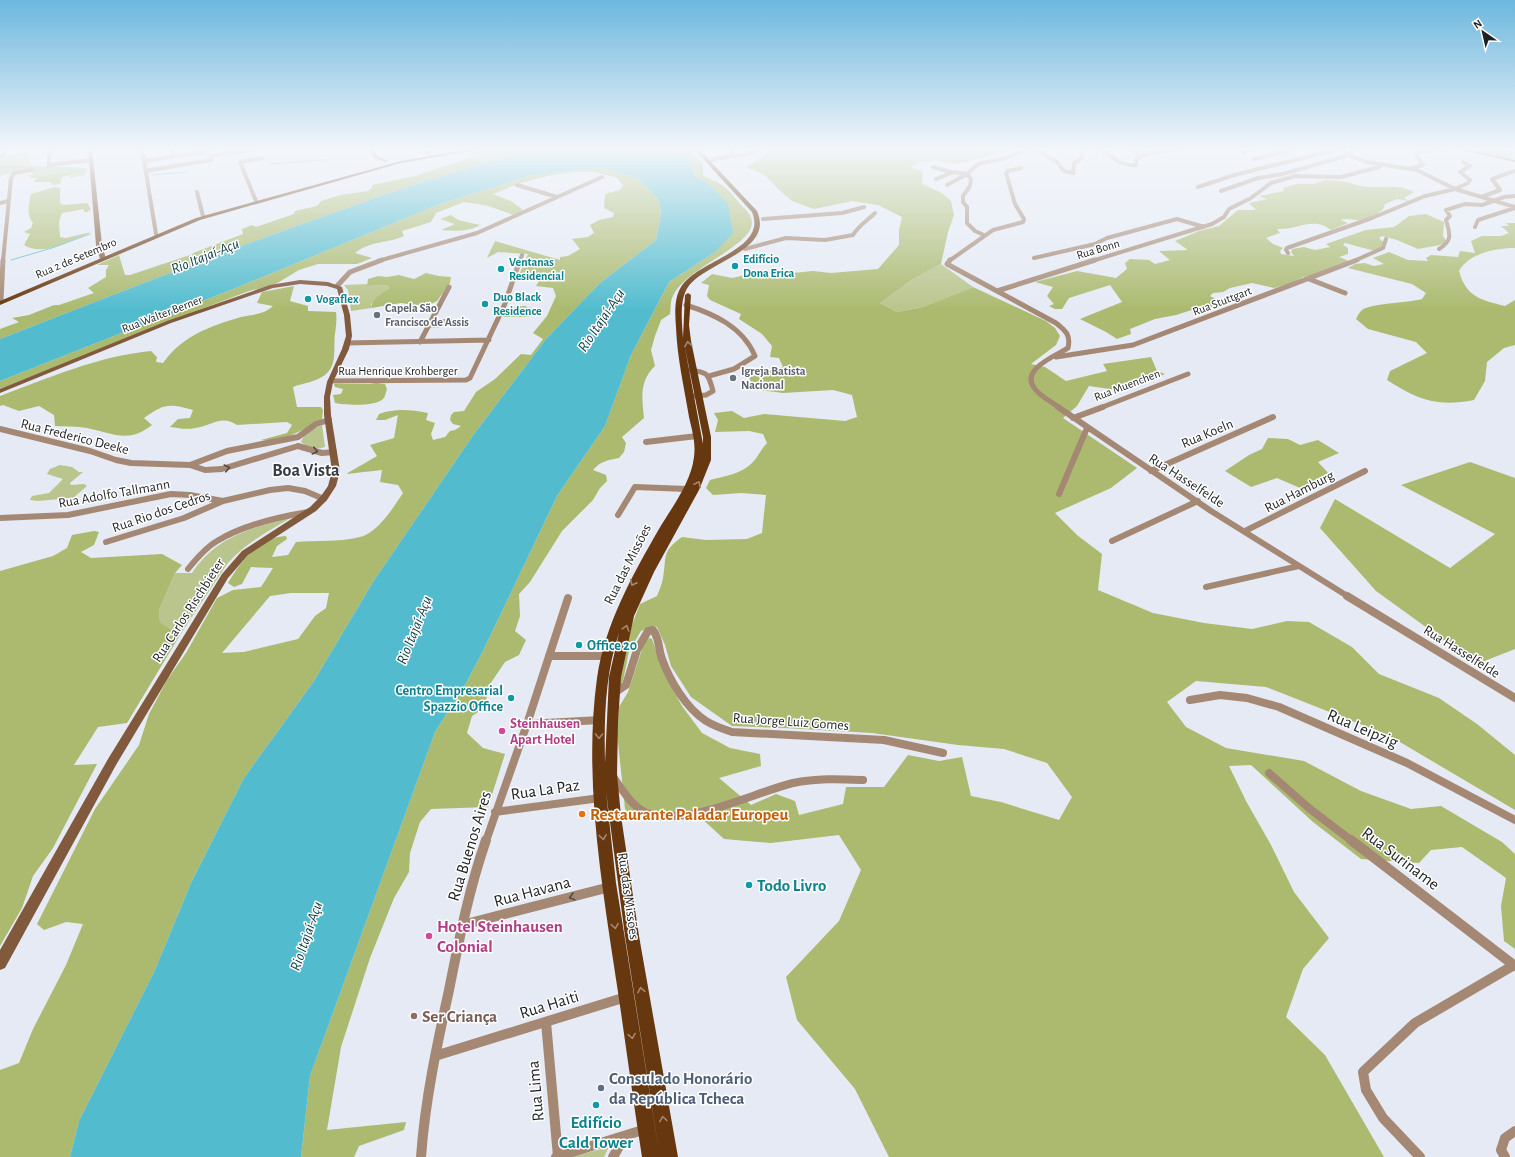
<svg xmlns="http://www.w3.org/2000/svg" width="1515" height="1157" font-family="'Alegreya Sans',sans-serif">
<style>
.green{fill:#b9c58c}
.forest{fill:#abba6f;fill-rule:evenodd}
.water{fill:#52bcce}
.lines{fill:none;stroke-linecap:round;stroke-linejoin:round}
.stream{stroke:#52bcce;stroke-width:1}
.street-far4{stroke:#a48874;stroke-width:4}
.street-far3{stroke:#a48874;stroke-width:5}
.street-far2{stroke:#a48874;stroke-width:6}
.street-far1{stroke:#a48874;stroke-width:8}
.street{stroke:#a48874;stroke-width:10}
.secondary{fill:#81593c;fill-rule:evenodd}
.primary{fill:#67370f;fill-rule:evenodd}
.oneway{stroke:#a4876f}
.oneway2{stroke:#544a44}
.culture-dot{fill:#0f9aa8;stroke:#fff;stroke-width:1.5}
.worship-dot{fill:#6b7280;stroke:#fff;stroke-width:1.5}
.hotel-dot{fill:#d1479c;stroke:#fff;stroke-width:1.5}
.food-dot{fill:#e8710a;stroke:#fff;stroke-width:1.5}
.education-dot{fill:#8d6e63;stroke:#fff;stroke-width:1.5}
.service-dot{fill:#5c6f8a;stroke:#fff;stroke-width:1.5}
.labels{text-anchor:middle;stroke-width:3;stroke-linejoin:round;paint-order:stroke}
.far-street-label{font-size:12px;fill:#1e2024;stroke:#fff}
.far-culture-label{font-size:12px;font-weight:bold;fill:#0d838f;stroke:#fff;text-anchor:start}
.far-worship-label{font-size:12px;font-weight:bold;fill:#5b616d;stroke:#fff;text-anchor:start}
.street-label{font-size:14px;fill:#1e2024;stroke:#fff}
.culture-label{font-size:14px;font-weight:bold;fill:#0d838f;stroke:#fff;text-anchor:start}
.hotel-label{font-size:14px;font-weight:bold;fill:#b23c85;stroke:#fff;text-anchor:start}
.water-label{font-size:15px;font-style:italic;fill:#073a42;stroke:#fff}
.near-street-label{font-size:17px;fill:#1e2024;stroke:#fff}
.near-food-label{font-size:17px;font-weight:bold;fill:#c56008;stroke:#fff;text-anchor:start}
.near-culture-label{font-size:17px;font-weight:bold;fill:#0d838f;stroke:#fff;text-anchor:start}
.near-hotel-label{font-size:17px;font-weight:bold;fill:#b23c85;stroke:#fff;text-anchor:start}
.near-education-label{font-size:17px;font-weight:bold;fill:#785e54;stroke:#fff;text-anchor:start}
.near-service-label{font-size:17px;font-weight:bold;fill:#4e5e75;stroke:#fff;text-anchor:start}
.district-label{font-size:18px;font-weight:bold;fill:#373b43;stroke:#fff}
</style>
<rect width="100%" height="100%" fill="#e5eaf5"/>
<path class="green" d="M19 153H29L28 159 32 166 87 168 85 175 70 178 69 176 75 174 65 172 30 178 29 176 34 172 32 170 5 174 2 175 0 178V161L9 155Z
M941 264 973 287 923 307 897 312 880 303 913 279Z
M367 284V286L387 285 390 288 371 304V308L351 311 348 290 344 285Z
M322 425 325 447C317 450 306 447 301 442 304 433 314 429 322 425Z
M60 465 72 467 79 472H83L70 483 71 485 84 484 87 486 73 498 37 501 30 500 32 496 49 493 63 479 47 474 50 469Z
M292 517C269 531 245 543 227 564L180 635 160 622 159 610 175 573H192C216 536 252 528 292 517Z
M609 1147 604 1157H571Z"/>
<path class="forest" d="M499 148H541C463 167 388 193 313 220 208 258 104 298 0 339V329L19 322 12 318 29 315 54 305H59L94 293 88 288 106 277V270L109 265H97L119 255 125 275H130L193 254V253L243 234 242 229 252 225 256 227 294 214 295 211 317 206 321 201 340 195 368 191 372 188V185L415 176 475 156 470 152Z
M665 148 689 149 703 164V176C709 179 717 181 722 185 729 190 735 198 741 205 746 210 752 215 752 223 752 246 684 269 673 296 670 301 671 309 670 314L661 320 655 336 651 350 655 366C639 381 642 398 644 418L622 437 626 443 624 452 619 458C608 460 601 461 593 470L606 475 607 481 600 488 593 500 562 531 530 582 519 594 520 616 515 631 526 640 519 655 505 662 490 684 484 708 472 716 467 733 483 748 505 754 488 807 431 809 420 822 410 853 409 872 394 898 370 958 341 1047 327 1130 406 1122 404 1130 359 1146 354 1157H301L310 1076 435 732 465 685 483 651 557 496 605 426 631 355 669 282 715 252 709 184 694 175 680 152Z
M772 148H1017L1002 153 955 164 937 160 919 163 911 167 923 172 922 184 942 193 951 201 954 215 948 232 941 264 913 279 880 303 897 312 923 307 973 287 1046 321 1055 328 1060 336 1056 345 1031 364 1045 367 1066 381 1107 371 1103 364 1151 357 1157 371 1165 374 1124 391 1089 386 1077 406 1063 418 1137 468 1111 488 1055 513 1077 535 1102 554 1098 590 1153 613 1204 623 1252 629 1287 621 1309 622 1352 647 1379 674 1439 698 1477 724 1515 755V810L1388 735 1266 687 1196 681 1167 702 1186 727 1226 748 1304 761 1361 791 1411 809 1441 806 1502 842 1515 854V949L1504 941 1501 906 1506 878 1462 847 1431 850 1419 863 1361 859 1313 822 1251 765 1229 766 1246 801 1271 845 1294 892 1329 938 1303 969 1286 1017 1325 1055 1384 1157H889L855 1089 797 1020 786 977 839 921 861 870 839 835 771 843 724 839 699 816 659 821 634 818 625 809 617 733 619 707 628 692 645 640 650 638 652 639 665 675 682 706 702 733 730 748 760 754 761 766 719 778 751 805 776 794 795 801 799 815 843 804 846 787H884L908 755 939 761 962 757 971 796 1001 802 1059 820 1072 797 1047 763 1004 749 958 745 872 733 785 728 732 726 691 697 671 666 665 645 657 627 653 626 641 631 629 651 623 681 620 686C621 652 628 635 640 604L657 596C659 591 662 584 663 578 667 556 661 552 682 537L706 540 747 539 762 533 766 495 741 493 713 495 706 488 710 480C725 476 741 474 752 463 758 457 761 449 767 443L763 434 749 431 715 432 718 420 714 413 732 411 744 418 764 414 845 421 857 417 852 395 833 390 783 393 761 390 752 384 749 377 783 367 779 358 770 357 772 346 762 334 739 319 741 314 710 300 707 296 709 285 701 283 712 274 732 278 758 272 767 273 771 277H778L783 274 813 271 831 273 878 269 899 245V230L902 217 878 205 852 201 814 209 792 201 778 189 765 175 746 167 761 158Z
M1470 148H1491L1515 152V153H1513L1511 159 1484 153Z
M600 168 638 178 659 200 661 214 656 240 600 283 546 339 474 434 373 582 314 681 244 778 191 883 155 970 79 1121 70 1157H0V1070L19 1063 33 1029 66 965 83 924 66 922 44 930 37 924 95 809 139 745 149 714 167 680 186 653 217 598 233 590 261 587 273 568 251 567 242 584 234 587 228 583C241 561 259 537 286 536L287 539 277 546 272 557 288 555 296 542C315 540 355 543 369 533 384 523 393 508 403 493L398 485 380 482 382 470 346 474 377 456 370 445 394 438 398 415 385 420H376L379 414C396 408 411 410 428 413L426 420 435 423 431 434 433 440 445 437 450 431 455 430 461 426 453 424 450 420 451 415 454 412 464 411 476 392 495 379 521 354 531 355 543 339 533 333 547 316 556 296 553 288 536 286 539 281H544L546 276C540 276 538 279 532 279L530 276 519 275 528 254 498 252 487 258 495 241 560 260V257L568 256 580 249 572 239 588 237 594 233 590 225 599 220 613 217 614 213 604 208 605 194 619 190 623 186 617 178C609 176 601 173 593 172 562 170 521 181 493 194L511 201 523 210 514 215 485 205 464 202 436 213 431 222 402 231 404 236C386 244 372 240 355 253L372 258 357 264H318L299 270 274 285 249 291 196 311 0 389V381L238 287 440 204 532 175ZM291 593H329L326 608 315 616 298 639 244 652 222 653 270 596Z
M77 171 75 174 62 177 60 184 52 185 51 182H33L38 178H30L65 172Z
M1325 180C1332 180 1340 181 1347 182 1352 183 1357 186 1362 186 1380 189 1397 183 1414 192L1404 198 1409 201 1397 199 1385 204C1384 214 1366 220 1357 220 1351 220 1347 218 1341 220L1348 223 1331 230C1314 216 1297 230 1277 229L1280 233 1266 238 1273 244 1283 248 1280 251 1281 254 1294 256 1291 252 1292 249 1304 247 1315 250 1330 247 1326 244 1366 230 1394 227 1409 216 1426 214 1444 222 1443 236 1447 242 1440 245 1418 249 1397 240 1382 236 1379 238 1383 242 1382 248 1375 251 1345 243 1343 245 1348 248V254L1339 257 1349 261 1313 276 1303 277 1292 283 1274 288 1252 283 1230 288 1223 292 1213 293 1210 296 1227 305 1215 308 1201 307 1176 315 1155 319 1130 329 1131 334 1117 339 1106 332 1080 319 1122 302 1110 285 1069 298 1062 309H1055L1049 306 1054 304 1047 296 1053 287 1035 282 1077 271 1116 278 1127 269 1125 263 1130 259 1149 260 1155 264 1170 260 1159 251 1188 250 1175 241 1199 231 1219 226 1238 210H1256L1249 203 1267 199 1259 196 1284 191 1283 188 1296 184H1314Z
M55 187 60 188V203L63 205 87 203 91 209 87 212H84V209L62 213 59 222 60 237 66 238 91 232 86 235C68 241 43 257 24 245L30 234 24 232 31 228 33 223C26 215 29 204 31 194Z
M451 215 458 220 480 225C469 232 454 231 441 230L455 224 440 219Z
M1506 223H1515V248C1496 248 1469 253 1459 271 1466 297 1481 300 1505 306L1515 300V345L1504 348 1487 362 1485 381 1474 400C1437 407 1418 400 1387 380L1390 371 1427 353 1416 342 1368 329 1356 319C1357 317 1359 313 1361 311 1369 303 1408 303 1422 299L1426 293 1412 284 1348 268 1355 264 1365 263 1374 266 1384 264 1373 258 1389 252 1408 260 1428 261 1426 258 1431 255 1458 257 1460 251 1475 253 1471 241 1482 236H1501L1509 233 1501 226H1509Z
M426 273 439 276 451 277 450 283 437 301 431 304 416 305 401 303 371 308C372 298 383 293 390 288L387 285 367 286 368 279 378 276 387 277 399 275 414 279Z
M294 286 290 301 308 306V311L336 312C337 320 336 326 335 334 333 348 338 365 325 375 316 382 303 383 293 387L297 407H321L323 410 322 419C305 429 282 443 261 440L287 433 292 425 287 422 237 425C221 414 212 426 195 428 187 430 178 428 170 427L178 419 190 418 193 410C168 403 164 404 144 418L152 425C128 444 113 433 87 428 77 426 66 427 55 426L54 415 39 406 19 411 3 405 0 406V396C49 378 98 356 151 351L157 357 156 362 163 363C182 336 210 326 241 317 254 314 263 315 273 306L257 303 262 292Z
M524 306 535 309 530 317H503L507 308Z
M436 319H455L456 321C451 326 436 329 429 327L433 320Z
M376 383 385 384 387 389C386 392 385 396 384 398 377 407 345 405 335 403L333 395 341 394 343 389 335 387 334 384H370Z
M1268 438 1288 439 1300 445 1318 440 1339 453 1318 462 1332 477 1307 491 1277 478 1251 487 1225 471 1249 455 1262 449Z
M1470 462 1515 478V649L1477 664 1376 591 1320 528 1335 499 1450 568 1495 534 1401 485Z
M94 531 99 532 94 545 81 552 91 558 162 554 182 565 175 573 159 610 160 622 180 635 127 723 98 727 74 765 97 764 53 848 33 876 22 908 0 946V571L53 556 67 548 72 535Z"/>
<path class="water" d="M541 148H665C686 153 689 154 694 175L709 184 728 204 733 233 715 252 669 282 631 355 605 426 557 496 483 651 465 685 435 732 310 1076 301 1157H70L79 1121 155 970 191 883 244 778 314 681 373 582 474 434 546 339 600 283 656 240 661 214 659 200 638 178 600 168 532 175 440 204 238 287 0 381V339C104 298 208 258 313 220 388 193 463 167 541 148Z"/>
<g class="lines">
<path class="stream" d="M269 164 326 160
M42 167 86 171
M0 168 37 167
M421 174 429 181
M153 175 186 172
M11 260 52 248 90 234"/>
<path class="street-far4" d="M142 148 156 234
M171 148 173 156
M423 148 430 155
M1098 148C1109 154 1122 167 1136 165V160L1141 156 1153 152 1187 148
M1138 148 1136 151 1139 157
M1338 148 1349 155 1367 162 1417 170 1455 189 1515 207
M1352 148 1354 158
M49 149V165L91 160
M1243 152 1252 148
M210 156 257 149
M722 158 748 154 762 148
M1254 159 1299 148
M712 160 732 154 733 152 730 148
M144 161 208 151
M933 167 951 172
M1412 168 1423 165 1416 154 1417 152 1447 148
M145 171 212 160
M967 174 971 179 970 186 963 196V202L967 207V223L975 231 984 235
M936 179 954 172 967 174
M517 185 557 197
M947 185 967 174 978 164 1005 158 1029 149H1036L1057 162 1064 171 1073 173 1074 163 1083 157 1081 148
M1198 187 1234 175 1339 149
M1221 191 1258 178 1283 174 1349 155
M197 192 203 216
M1481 197 1500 190 1492 179 1515 171
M256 201 240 162 263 158
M0 203 8 201
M763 219 842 213 864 207
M1475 227 1478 220 1515 208
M745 249 786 238 825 240 853 235C858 226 868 220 875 213
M1439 249C1453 240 1450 234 1446 220L1450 216 1446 210 1465 204 1482 205 1504 197 1515 196
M1288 253 1286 250 1287 248 1372 218 1425 196 1455 189 1468 183 1470 180 1460 172 1470 166 1463 162
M1034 258 1095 244 1107 238 1177 219 1204 227
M3 261 11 178 14 173 32 170
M378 261 477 233 602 177
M520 261 522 255
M949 261 993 230 1023 222 1024 219 1015 204 1006 173 1008 171 1021 168
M1092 261 1212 224 1224 217 1229 209 1251 198 1271 183 1295 176 1341 177 1379 167 1382 164
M1354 261 1383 248 1386 239"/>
<path class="street-far3" d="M950 260 947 264 1056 323C1066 331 1071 335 1068 348 1055 356 1019 370 1035 389 1041 397 1052 402 1060 408
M1309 279 1345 293
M337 286 350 272 382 260
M997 291 1095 260
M1 300 3 260
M686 305C714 314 743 327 755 356L734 369 709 376
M420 342 449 287
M347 343 489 340
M1056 357 1133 345 1357 260
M689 370C708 372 708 373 713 391L706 395 694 396
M330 381 466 380 470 378 504 306 520 260
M1100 408 1188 374"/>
<path class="street-far2" d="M1058 407 1211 511 1349 597
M1073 418 1103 407
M0 429 90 451 116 460 131 463 190 465 227 451 298 437 316 424 329 420
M646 442 697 436
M298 446 322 453 334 452
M190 465 205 470 222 469 298 446
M1151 471 1273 417
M1059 494 1087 428
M618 515 635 487 687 489
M0 518 68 515 171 494 190 495 223 501 270 490 288 488 305 491 324 499
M1245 531 1365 471
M1112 541 1198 501
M106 542 184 518 223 501
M188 569C196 559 205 548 217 541 243 525 278 517 308 512
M1206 587 1299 566"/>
<path class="street-far1" d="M1347 596 1515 698
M549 656H607
M613 694 626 685 637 650 648 631 653 630C660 639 658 649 662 659 670 681 686 708 706 721 714 726 723 729 732 732L884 740 943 753
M1190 700 1220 695 1247 698 1279 707 1407 763 1515 820
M527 724 600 720
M1269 773 1310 809 1352 841
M614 778C623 791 634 810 650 814 690 825 753 793 793 783 817 778 839 779 863 780
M495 812 600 798
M486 841 527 724 568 598"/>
<path class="street" d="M1351 840 1515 966
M462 925 610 887
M546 1022 558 1157
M435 1056 626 997
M421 1157C425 1100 437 1045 449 990 459 940 469 889 486 840
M556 1157 646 1129
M613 1157 625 1136
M1420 1157 1383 1118 1366 1090 1363 1072 1415 1023 1514 965
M1505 1157 1501 1150 1505 1138 1515 1131"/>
<path class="secondary" d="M15 148 6 150 5 156 0 160 2 151H0V149Z
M88 148H92L102 245 106 259 103 261 100 259 96 245Z
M368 148H372L378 156 388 161 386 162 374 158Z
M300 280 328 282 342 287 350 315 352 336 349 349 333 382 330 397 331 415 340 471 336 486 327 500 316 511 248 555 228 578 116 765 5 968 0 970V950L108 759 222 574 242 551 310 507 321 496 328 486 332 471 324 415V397L327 382 342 349 346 336 344 315 337 289 327 286 300 284 273 288 171 323 0 393V389L167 321 270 285Z"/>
<path class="primary" d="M477 148H488L401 163 200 220 0 305V301L196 218 401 161Z
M693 148H698L757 211C775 251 705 262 688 287 679 300 682 323 683 338L685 295 688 293 691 295 689 325 691 341 711 437V460L699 490 654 572 634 616 621 677 618 722 617 774 621 816 639 936 678 1157H660L625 936 606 792 616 883 660 1157H642C632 1094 624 1030 614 966 600 872 584 774 597 678 605 624 632 576 659 529 672 507 691 483 694 457 696 443 692 430 689 417 684 387 677 357 676 327 675 314 674 298 681 287 696 263 748 254 754 227 755 222 754 217 752 212ZM684 343 703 437V444ZM619 633 609 677 605 763C604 719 605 674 619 633Z
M1452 148H1461L1515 160V162Z"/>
</g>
<defs><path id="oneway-chevron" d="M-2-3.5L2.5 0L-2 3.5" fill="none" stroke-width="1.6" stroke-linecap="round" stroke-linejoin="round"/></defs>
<g class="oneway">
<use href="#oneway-chevron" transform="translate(688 344) rotate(-100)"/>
<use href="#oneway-chevron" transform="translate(698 484) rotate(-63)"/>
<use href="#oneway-chevron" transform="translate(633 583) rotate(117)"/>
<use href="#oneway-chevron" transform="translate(626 628) rotate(-73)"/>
<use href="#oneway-chevron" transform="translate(599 736) rotate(91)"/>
<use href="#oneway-chevron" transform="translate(603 837) rotate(83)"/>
<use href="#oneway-chevron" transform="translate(615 926) rotate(81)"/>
<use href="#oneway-chevron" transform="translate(641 990) rotate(-100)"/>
<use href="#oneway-chevron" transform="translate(632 1036) rotate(81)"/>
<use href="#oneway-chevron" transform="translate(663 1119) rotate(-99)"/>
</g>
<g class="oneway2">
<use href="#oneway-chevron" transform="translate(315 451) rotate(13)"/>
<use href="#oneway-chevron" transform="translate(227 468) rotate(-13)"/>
<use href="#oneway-chevron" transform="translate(572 897) rotate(165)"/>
</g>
<linearGradient id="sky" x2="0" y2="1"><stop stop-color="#6cb7de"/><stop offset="0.48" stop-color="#f3f6fa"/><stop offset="1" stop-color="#f3f6fa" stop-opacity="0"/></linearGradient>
<rect width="1515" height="310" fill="url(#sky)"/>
<g class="culture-dot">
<circle cx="735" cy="266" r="4"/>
<circle cx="501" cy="269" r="4"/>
<circle cx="308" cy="299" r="4"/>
<circle cx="485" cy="304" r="4"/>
<circle cx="579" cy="645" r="4"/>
<circle cx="511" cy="698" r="4"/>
<circle cx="749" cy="885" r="4"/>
<circle cx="596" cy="1105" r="4"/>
</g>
<g class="worship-dot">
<circle cx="377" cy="315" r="4"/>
<circle cx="733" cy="378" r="4"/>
</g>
<g class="hotel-dot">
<circle cx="502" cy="731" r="4"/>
<circle cx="429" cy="936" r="4"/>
</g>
<circle class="food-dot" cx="582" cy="814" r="4"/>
<circle class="education-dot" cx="414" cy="1016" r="4"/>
<circle class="service-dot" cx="601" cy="1088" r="4"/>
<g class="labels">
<g class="far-street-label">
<text transform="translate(1098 249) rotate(-17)" y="4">Rua Bonn</text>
<text transform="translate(76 258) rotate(-23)" y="4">Rua 2 de Setembro</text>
<text transform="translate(1222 301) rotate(-21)" y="4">Rua Stuttgart</text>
<text transform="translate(162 314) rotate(-21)" y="4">Rua Walter Berner</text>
<text x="398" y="375">Rua Henrique Krohberger</text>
<text transform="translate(1127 385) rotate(-21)" y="4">Rua Muenchen</text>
</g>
<g class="far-culture-label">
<text x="743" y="263">Edifício<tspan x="743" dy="14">Dona Erica</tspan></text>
<text x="509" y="266">Ventanas<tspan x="509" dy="14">Residencial</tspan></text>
<text x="493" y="301">Duo Black<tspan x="493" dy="14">Residence</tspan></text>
<text x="316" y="303">Vogaflex</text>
</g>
<g class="far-worship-label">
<text x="385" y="312">Capela São<tspan x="385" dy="14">Francisco de Assis</tspan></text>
<text x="741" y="375">Igreja Batista<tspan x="741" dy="14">Nacional</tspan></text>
</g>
<g class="street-label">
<text transform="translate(1207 433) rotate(-23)" y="5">Rua Koeln</text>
<text transform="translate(75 436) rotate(14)" y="5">Rua Frederico Deeke</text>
<text transform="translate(1187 480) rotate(33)" y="5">Rua Hasselfelde</text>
<text transform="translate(1299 491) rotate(-27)" y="5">Rua Hamburg</text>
<text transform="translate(114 493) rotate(-10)" y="5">Rua Adolfo Tallmann</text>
<text transform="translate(161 511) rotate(-19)" y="5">Rua Rio dos Cedros</text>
<text transform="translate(627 564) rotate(-63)" y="5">Rua das Missões</text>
<text transform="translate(188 610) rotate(-57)" y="5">Rua Carlos Rischbieter</text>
<text transform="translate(1462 651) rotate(32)" y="5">Rua Hasselfelde</text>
<text transform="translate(791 721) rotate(4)" y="5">Rua Jorge Luiz Gomes</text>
<text transform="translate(629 896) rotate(82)" y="5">Rua das Missões</text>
</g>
<g class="culture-label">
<text x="587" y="650">Office 20</text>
<text x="503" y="695" text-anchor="end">Centro Empresarial<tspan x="503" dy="16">Spazzio Office</tspan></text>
</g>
<g class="hotel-label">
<text x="510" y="728">Steinhausen<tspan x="510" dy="16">Apart Hotel</tspan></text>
</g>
<g class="water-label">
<text transform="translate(205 256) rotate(-22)" y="5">Rio Itajaí-Açu</text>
<text transform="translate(601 320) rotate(-56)" y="5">Rio Itajaí-Açu</text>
<text transform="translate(414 630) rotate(-68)" y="5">Rio Itajaí-Açu</text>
<text transform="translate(306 936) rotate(-71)" y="5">Rio Itajaí-Açu</text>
</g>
<g class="near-street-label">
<text transform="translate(1363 728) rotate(23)" y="6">Rua Leipzig</text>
<text transform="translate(545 789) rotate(-8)" y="6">Rua La Paz</text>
<text transform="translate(469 846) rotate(-73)" y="6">Rua Buenos Aires</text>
<text transform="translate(1401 858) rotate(37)" y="6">Rua Suriname</text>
<text transform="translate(532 891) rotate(-15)" y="6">Rua Havana</text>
<text transform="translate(549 1004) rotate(-17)" y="6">Rua Haiti</text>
<text transform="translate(535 1091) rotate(-95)" y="6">Rua Lima</text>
</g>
<g class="near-food-label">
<text x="590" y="820">Restaurante Paladar Europeu</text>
</g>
<g class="near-culture-label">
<text x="757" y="891">Todo Livro</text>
<text x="596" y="1128" text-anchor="middle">Edifício<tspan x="596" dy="20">Cald Tower</tspan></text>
</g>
<g class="near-hotel-label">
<text x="437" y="932">Hotel Steinhausen<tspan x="437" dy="20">Colonial</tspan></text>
</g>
<g class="near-education-label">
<text x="422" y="1022">Ser Criança</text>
</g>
<g class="near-service-label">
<text x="609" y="1084">Consulado Honorário<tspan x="609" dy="20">da República Tcheca</tspan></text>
</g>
<g class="district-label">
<text x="306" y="476">Boa Vista</text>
</g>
</g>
<g transform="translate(1483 32) rotate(326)" stroke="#ffffff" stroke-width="3" paint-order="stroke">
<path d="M0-3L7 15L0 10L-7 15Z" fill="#1e2024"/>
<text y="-6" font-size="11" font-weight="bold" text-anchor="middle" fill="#1e2024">N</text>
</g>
</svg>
